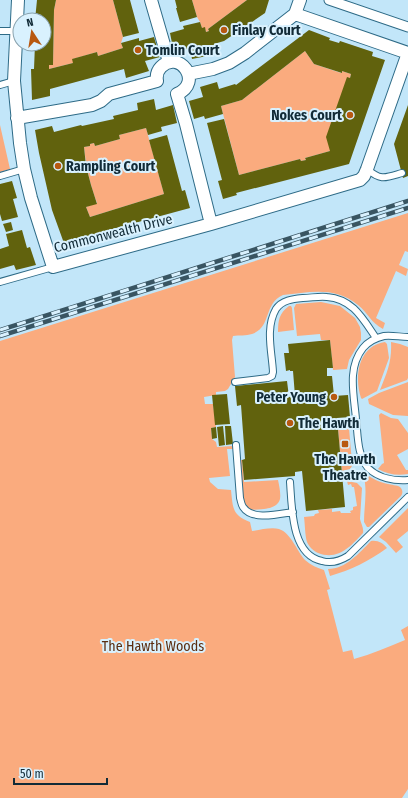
<svg xmlns="http://www.w3.org/2000/svg" width="408" height="798" font-family="'Fira Sans Condensed',sans-serif">
<style>
.green{fill:#faab7e}
.building{fill:#61620d}
.lines{fill:none;stroke-linecap:round;stroke-linejoin:round}
.service-casing{stroke:#2e6b87;stroke-width:8}
.pedestrian-casing{stroke:#2e6b87;stroke-width:11}
.minor-casing{stroke:#2e6b87;stroke-width:14}
.service{stroke:#fff;stroke-width:6}
.pedestrian{stroke:#fff;stroke-width:9}
.minor{stroke:#fff;stroke-width:12}
.rail-casing{stroke:#395562;stroke-width:4.5}
.rail{stroke:#d9f1fe;stroke-width:3;stroke-dasharray:9;stroke-linecap:butt}
.poi-dot{fill:#b85810;stroke:#d9f1fe;stroke-width:1.5}
.labels{text-anchor:middle;stroke-width:4;stroke-linejoin:round;paint-order:stroke}
.poi-label{font-size:14px;font-weight:bold;fill:#122b37;stroke:#d9f1fe;text-anchor:start}
.street-label{font-size:14px;fill:#122b37;stroke:#d9f1fe}
.park-label{font-size:14px;fill:#5c2e11;stroke:#d9f1fe}
</style>
<rect width="100%" height="100%" fill="#c2e6f9"/>
<path class="green" d="M56 0H113L123 37 121 43 123 48 98 56 97 52 73 59V63L49 69V65H53L54 10Z
M192 0H247L208 29 209 31 206 32 205 28H202L200 22 197 17Z
M305 51 314 64 341 73 342 71 351 74 330 151 305 158 306 160 301 161 300 159 239 175 221 106 242 100Z
M0 125 10 169 0 172Z
M146 128 164 194 90 217 86 207 97 203C90 184 86 167 84 147L90 146V144L94 143 95 146 120 139 119 135Z
M408 213V252L405 251 399 265 408 269 406 276 396 271 376 318 385 323 383 329C371 323 368 313 358 305 335 286 310 292 283 295 263 304 272 327 252 334 246 336 239 335 233 336L232 340 235 377 228 389 225 391 216 392V395L204 397 205 404H213L216 427 211 428 212 439 216 442 217 447 233 446 234 449H227L230 476 209 478 210 482 218 489 231 490C233 508 232 515 250 522L252 531C260 530 271 527 279 529 291 533 297 551 305 560 311 565 317 568 324 570L330 589 327 590 343 652 352 650 354 659C372 654 388 647 405 640L401 630 408 626V789L402 798H0V341Z
M321 302 340 306 355 318 360 327 361 333V340L349 360 347 369 333 370 330 340H321L320 334 297 336 294 308 296 304Z
M289 306H291L292 308 294 330 278 332C278 321 279 313 289 306Z
M385 342 387 344 389 358 377 391 362 399 361 398C354 377 358 346 385 342Z
M391 342 400 344 408 347V378L407 380 380 390C387 372 392 362 391 342Z
M408 382V416L393 415 369 404 368 399 379 393Z
M381 413 391 418 398 419 408 433V449L397 455 406 470H408V474C397 476 387 474 378 469L382 464 384 463 379 415Z
M349 428 351 452 353 463 352 466 350 469 342 471 338 429Z
M239 460H242L244 482 278 480C279 485 281 493 280 499 277 511 258 509 248 510L243 501Z
M365 473C372 479 379 482 388 484 391 485 397 485 400 487 403 490 403 493 401 496L369 527H367L364 522C364 506 368 489 363 474Z
M347 481 357 483 362 488 360 519C361 524 364 528 363 533 351 546 338 561 318 553 314 551 309 547 307 542 305 536 305 524 304 517L314 516 315 514 319 513 318 510 332 509V512L340 511 341 513H351L350 511 353 510V507L357 506 354 487H352L351 484 348 485Z
M408 508V531L397 540 403 547 396 553 386 542 379 537Z
M371 541C378 540 383 543 387 548 369 561 351 570 330 576L328 569C346 569 359 553 371 541Z"/>
<path class="building" d="M37 0H56L54 10 53 65H49V69L73 63 72 59 97 52 98 56 123 48 121 43 139 38V41L154 37 160 57 145 61 149 71 126 78 124 69 50 89V96L32 100 31 69H34L35 44H44V20H35Z
M113 0H130L139 33 123 37Z
M175 0H192L197 17 180 22 176 8H177Z
M247 0H269L265 13 224 41 214 44V46H210L212 55 192 59 190 48 174 53 170 33 184 29 183 26 200 22 202 28 205 27 206 32 209 31 208 29Z
M309 30 330 38 329 40 339 43 340 41 373 52 372 56 385 60 349 164 236 193 237 195 223 199 218 181 222 180 207 123 224 119 239 175 300 159 301 161 306 160 305 158 330 151 326 137 347 77 350 78 351 74 342 71V73L314 64 305 51 242 100 221 106 223 114 205 119 204 116 194 119 189 101 203 97 200 87 217 82 219 89 235 84 236 85Z
M154 99 156 110 173 105 177 123 161 127 162 131 148 135 146 128 119 135 120 139 95 146 94 143 90 144V146L84 147 86 166 91 185 97 204 86 207 90 217 164 194 149 140 167 135 182 191 185 190 190 208 105 231 65 246 52 210 39 153 35 130 52 126 54 132 81 125 82 126 114 119 113 116 138 110 137 103Z
M408 105V176L403 178 394 144Z
M12 181 17 198 13 199 18 217 2 221 0 214V184Z
M11 222 13 230 6 232 3 224Z
M22 230 27 248 30 247 36 265 16 270 14 265 0 269V249L9 246 6 234Z
M330 340 333 368H327V376H332L334 396 348 395 350 417 337 418 345 507 306 511 302 471 295 472V476L244 480 242 460 245 459 241 405 237 406 235 386 287 381 289 397 295 396 293 371H290V370L286 371 284 353H289L288 344Z
M227 394 230 424 215 425 212 395Z
M223 426 225 445 219 446 217 427Z
M225 426H231L233 444 226 445Z
M216 427 217 438 212 439 211 428Z"/>
<g class="lines">
<g class="service-casing">
<path id="service" d="M0 31H16
M0 85 14 81
M367 169C381 181 385 178 402 173
M0 176 24 169
M0 282 53 267
M408 337C400 337 392 335 384 336 375 338 368 342 363 348 347 368 354 395 356 419 358 435 357 455 368 468 378 478 394 481 408 480
M235 382 268 378 272 376 273 372C272 352 265 328 276 309 282 300 293 299 303 298 311 298 319 296 327 297 353 299 363 319 376 338
M236 445 240 498C241 501 241 504 243 507 252 521 279 514 293 512
M290 482C292 507 291 555 322 561 332 564 340 561 348 556L408 497"/>
</g>
<g class="pedestrian-casing">
<path id="pedestrian" d="M329 0 408 27"/>
</g>
<g class="minor-casing">
<path id="minor" d="M18 0 14 81 20 143 24 169 31 198 53 267 211 224 360 180 364 176 367 169 408 53
M151 0 169 62
M295 14 408 53
M188 74 213 69 229 63 245 53 295 14 300 0
M17 118 92 105 101 101 109 94 157 81C156 75 157 71 161 67 179 49 204 82 177 94L186 124 211 224"/>
</g>
<use href="#service" class="service"/>
<use href="#pedestrian" class="pedestrian"/>
<use href="#minor" class="minor"/>
<g class="rail-casing">
<path id="rail" d="M0 330 408 201
M0 336 408 208"/>
</g>
<use href="#rail" class="rail"/>
</g>
<g class="poi-dot">
<circle cx="224" cy="30" r="4"/>
<circle cx="138" cy="50" r="4"/>
<circle cx="350" cy="115" r="4"/>
<circle cx="58" cy="166" r="4"/>
<circle cx="334" cy="397" r="4"/>
<circle cx="290" cy="423" r="4"/>
<rect x="341" y="440" width="8" height="8" rx="2"/>
</g>
<g class="labels">
<g class="poi-label">
<text x="232" y="35">Finlay Court</text>
<text x="146" y="55">Tomlin Court</text>
<text x="342" y="120" text-anchor="end">Nokes Court</text>
<text x="66" y="171">Rampling Court</text>
<text x="326" y="402" text-anchor="end">Peter Young</text>
<text x="298" y="428">The Hawth</text>
<text x="345" y="464" text-anchor="middle">The Hawth<tspan x="345" dy="16">Theatre</tspan></text>
</g>
<g class="street-label">
<text transform="translate(113 233) rotate(-14)" y="5">Commonwealth Drive</text>
</g>
<g class="park-label">
<text x="153" y="651">The Hawth Woods</text>
</g>
</g>
<g transform="translate(32 32) rotate(348)"><circle r="19" fill="#d9f1fe" stroke="#89a2ae"/>
<path d="M0-3L7 15L0 10L-7 15Z" fill="#b85810"/>
<text y="-6" font-size="11" font-weight="bold" text-anchor="middle" fill="#122b37">N</text>
</g>
<path d="M14 778v6h93v-6" fill="none" stroke="#122b37" stroke-width="2"/>
<text x="20" y="778" font-size="12" fill="#122b37" stroke="#d9f1fe" stroke-width="3" paint-order="stroke">50 m</text>
</svg>
